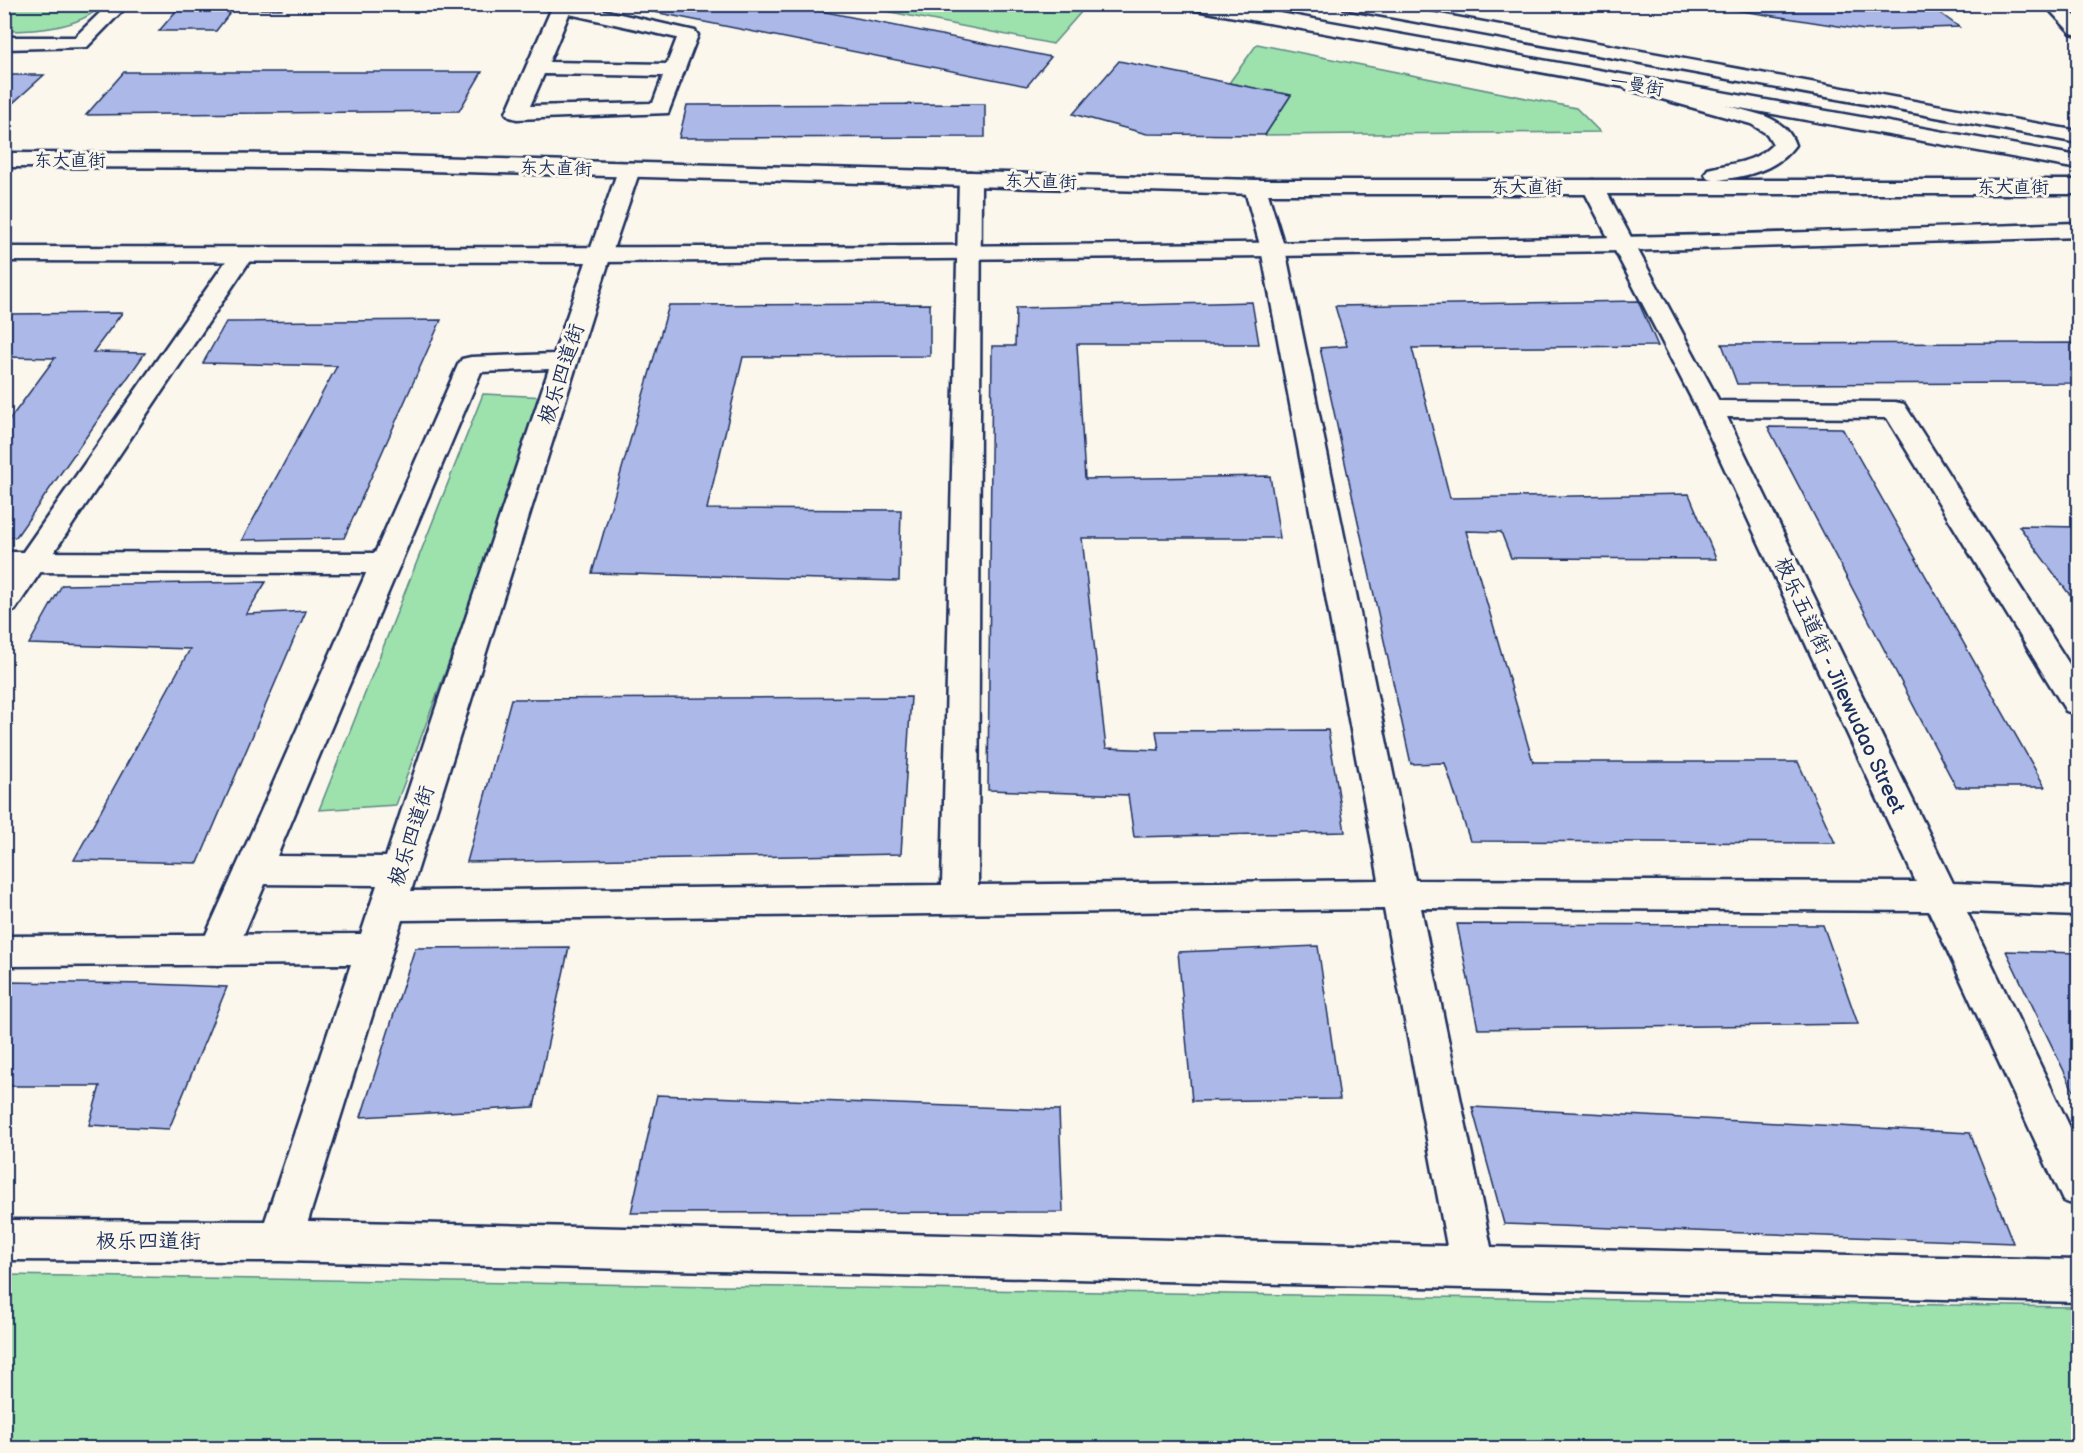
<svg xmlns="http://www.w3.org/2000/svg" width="2083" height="1453" font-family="'Balsamiq Sans','LXGW WenKai TC',sans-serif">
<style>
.green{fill:#9de1ac;stroke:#5c8885;stroke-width:1.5}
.building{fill:#abb8e8;stroke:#1b2f5e;stroke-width:1.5}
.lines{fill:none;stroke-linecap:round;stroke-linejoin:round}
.service-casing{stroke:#1b2f5e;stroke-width:5}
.minor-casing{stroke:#1b2f5e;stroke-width:5}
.tertiary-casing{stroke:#1b2f5e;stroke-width:5}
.secondary-casing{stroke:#1b2f5e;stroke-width:5}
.primary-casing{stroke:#1b2f5e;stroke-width:5}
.service{fill:#fbf7ec;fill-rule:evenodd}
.minor{fill:#fbf7ec;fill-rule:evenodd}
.tertiary{fill:#fbf7ec;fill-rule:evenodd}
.secondary{fill:#fbf7ec;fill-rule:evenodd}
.primary{fill:#fbf7ec;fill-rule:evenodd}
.labels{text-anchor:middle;stroke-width:6;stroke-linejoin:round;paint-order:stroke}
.far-street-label{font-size:18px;fill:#1b2f5e;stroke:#fbf7ec}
.street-label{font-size:21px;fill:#1b2f5e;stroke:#fbf7ec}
</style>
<rect width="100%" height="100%" fill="#fbf7ec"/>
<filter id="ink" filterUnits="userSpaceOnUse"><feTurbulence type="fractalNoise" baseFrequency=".0167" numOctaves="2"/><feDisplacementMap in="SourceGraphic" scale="12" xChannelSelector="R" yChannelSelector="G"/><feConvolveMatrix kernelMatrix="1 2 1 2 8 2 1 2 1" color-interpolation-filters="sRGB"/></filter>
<g filter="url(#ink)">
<path class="green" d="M5 4H102V5C79 29 35 31 5 31Z
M1049 5 1082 11 1053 44 855 5Z
M1257 44 1576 108 1600 132 1265 135 1291 95 1229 83Z
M483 394 547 397 396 805 319 810Z
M5 1275 2078 1307V1448H5Z"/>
<path class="building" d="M151 4H285L282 9H233L216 31H159L177 10H147Z
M614 4H786L1051 57 1027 86Z
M1696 4H1971L1973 7 1933 8 1959 27 1864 30Z
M1119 61 1229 83 1291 95 1265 135 1147 134 1073 114Z
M124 72H482L459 111 86 115Z
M4 75H44L4 111Z
M985 104V137L679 138 687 105Z
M1638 301 1658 346 1412 348 1450 498 1689 494 1716 559 1511 558 1501 532 1466 531 1533 762H1798L1835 843 1470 841 1445 763 1411 764 1320 348 1347 346 1335 306Z
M1252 302 1259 344H1077L1085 479 1270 476 1280 538H1082L1106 748 1159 750 1156 731 1328 730 1345 832 1134 837 1128 795 988 790 992 346H1015L1016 308Z
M930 304V356L743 357 707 509 901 510 899 581 592 573 669 305Z
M122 313 93 352 145 353 16 537 4 538V427L55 358 4 357V314Z
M441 320 344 538 242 540 337 366 203 363 226 322Z
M2078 343V383L1737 384 1722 344Z
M1768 427 1842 428 2045 787H1956Z
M2019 526 2078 527V594H2069Z
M266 582 246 614 306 611 198 863 74 860 190 649 29 644 62 585Z
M911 697 901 854 467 862 511 699Z
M1457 924 1823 925 1858 1024 1478 1029Z
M1318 946 1340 1099 1192 1101 1178 952Z
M569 947 534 1107 361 1117 415 948Z
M2006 951 2078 953V1100Z
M4 982 151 984 227 987 169 1129 89 1125 100 1086H4Z
M657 1095 1059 1110 1063 1212 631 1213Z
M1472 1107 1970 1133 2013 1243 1504 1224Z"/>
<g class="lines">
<g class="service-casing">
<path id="service" d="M109 4H129L87 47 4 49V37H75Z
M540 4H576L695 31 698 35 668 113 517 119 510 117 506 113 551 10 542 8ZM569 14 677 38 667 64 549 62ZM544 74 663 76 653 103 530 106Z
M4 552 386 553 397 556 401 563 397 570 386 573 4 572Z
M253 856 266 860 271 870 237 950 231 961 218 965 205 961 199 950 235 870 240 860Z"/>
</g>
<g class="minor-casing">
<path id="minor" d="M629 163 637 165 640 170 611 255 411 891 942 885 959 179 962 174 970 172 978 174 981 179 978 885 1379 880 1261 249 1244 187 1247 182 1255 180 1263 182 1266 187 1285 249 1415 880 1916 882 1697 409 1582 187 1585 182 1593 180 1601 182 1604 187 1719 401 1895 402 1904 404 2078 678V715L2066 711 1887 418 1727 417 1953 883 2078 888V916L1967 912 2078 1144V1206L2063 1201 1929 911 1421 908 1491 1247 2078 1260V1302L280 1261 4 1260V1220L265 1221 351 964 4 966V936L361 934 377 885 253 884 240 880 235 870 458 365 462 359 471 357 554 354 618 170 621 165ZM549 369 386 857 277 856 481 372ZM1384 909 1447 1246 308 1221 402 920Z
M241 249 249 251 253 256 15 610 4 613V579L233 251Z"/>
</g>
<g class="tertiary-casing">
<path id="tertiary" d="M2044 4H2064L2078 19V35L2071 33Z"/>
</g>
<g class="secondary-casing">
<path id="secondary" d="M1633 79 1765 116C1780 122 1790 130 1795 145 1777 170 1748 176 1719 180H2078V194H1255L323 168 4 167V153L323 154 1255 180H1714L1708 179 1705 174 1708 169C1732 163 1755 163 1773 144L1767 134 1751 124 1626 89 1623 85 1626 81Z
M2078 223V237L1623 251 1273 256 599 262 4 261V247C543 248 1081 248 1620 237 1772 234 1925 228 2078 223Z"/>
</g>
<g class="primary-casing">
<path id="primary" d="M1187 4H1230L2078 156V169L1196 10 1189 8Z
M1342 4H1385L2078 131V143L1351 10 1344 8Z"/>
</g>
<use href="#service" class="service"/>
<use href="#minor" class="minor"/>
<use href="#tertiary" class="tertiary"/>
<use href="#secondary" class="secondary"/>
<use href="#primary" class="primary"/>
</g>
</g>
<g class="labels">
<g class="far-street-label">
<text transform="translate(1637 85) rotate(10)" y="6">一曼街</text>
<text x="70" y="166">东大直街</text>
<text transform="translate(556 168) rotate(2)" y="6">东大直街</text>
<text transform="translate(1041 181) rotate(2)" y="6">东大直街</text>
<text x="1527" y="193">东大直街</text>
<text x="2013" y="193">东大直街</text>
</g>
<g class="street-label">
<text transform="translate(561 374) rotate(-72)" y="7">极乐四道街</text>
<text transform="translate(1840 685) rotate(65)" y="7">极乐五道街 - Jilewudao Street</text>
<text transform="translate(411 836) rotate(-72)" y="7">极乐四道街</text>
<text x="148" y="1248">极乐四道街</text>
</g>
</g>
<rect width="2083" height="1453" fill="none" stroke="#fbf7ec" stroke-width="24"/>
<rect x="12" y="12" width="2059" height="1429" fill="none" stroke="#1b2f5e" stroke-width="2" filter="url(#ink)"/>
</svg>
